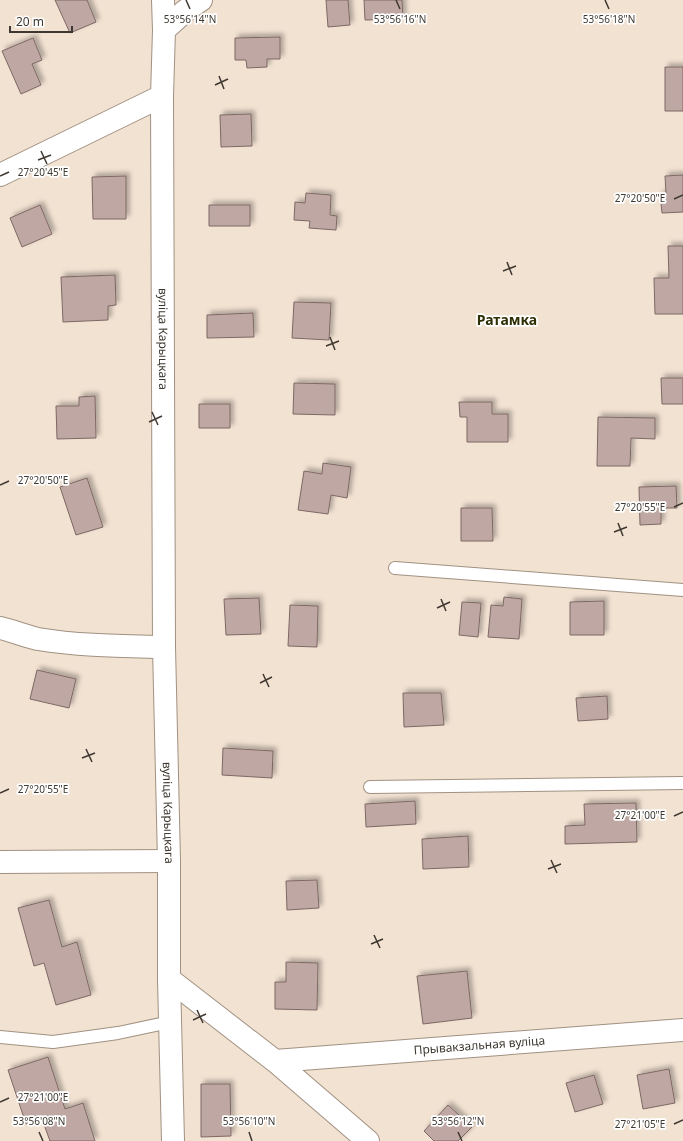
<svg xmlns="http://www.w3.org/2000/svg" width="683" height="1141" font-family="'Noto Sans',sans-serif">
<style>
.building{fill:#bfa7a3;stroke:#7e6864;filter:url(#shadow)}
.lines{fill:none;stroke-linecap:round;stroke-linejoin:round}
.service-casing{stroke:#a19182;stroke-width:14}
.minor-casing{stroke:#a19182;stroke-width:24}
.tertiary-casing{stroke:#a19182;stroke-width:24}
.service{stroke:#fff;stroke-width:12}
.minor{stroke:#fff;stroke-width:22}
.tertiary{stroke:#fff;stroke-width:22}
.ticks{fill:none;stroke:#3e3831;stroke-width:1.5}
.labels{text-anchor:middle;stroke-width:3.5;stroke-linejoin:round;paint-order:stroke}
.street-label{font-size:12px;fill:#3e3831;stroke:#fff}
.quarter-label{font-size:14px;font-weight:bold;fill:#2f2f05;stroke:#fff}
.ticks-label{font-size:10px;text-anchor:middle;fill:#3e3831;stroke:#fff;stroke-width:3.5;stroke-linejoin:round;paint-order:stroke}
</style>
<defs>
<filter id="shadow"><feDropShadow dx="3.5" dy="-3.5" stdDeviation="2" flood-color="#0004"/></filter>
</defs>
<rect width="100%" height="100%" fill="#f2e2d2"/>
<path class="building" d="M55 0H87L96 22 70 33Z
M326 0H348L350 25 328 27Z
M364 0H402L403 19 365 20Z
M280 37V59H267V67L247 68 246 60H235V38Z
M33 38 42 60 32 64 41 85 21 94 2 51Z
M665 67H683V111H665Z
M251 114 252 146 221 147 220 115Z
M683 175V212L662 213 660 194H666L665 176Z
M126 176V219H93L92 177Z
M306 193 331 195 330 215 337 216 336 230 309 228 310 221 294 220 295 202 305 203Z
M40 205 52 234 22 247 10 218Z
M209 205H250V226H209Z
M668 246H683V314H655L654 278H669Z
M115 275 116 305 108 306V320L63 322 61 277Z
M294 302 331 303 329 340 292 338Z
M253 313 254 337 207 338V315Z
M661 378H683V404H662Z
M294 383 335 384V415L293 414Z
M95 396 96 438 57 439 56 406H79V397Z
M459 402H492V414H508V442H467V417H460Z
M199 404H230V428H199Z
M598 417 655 418V439L631 438 630 466H597Z
M323 463 351 467 347 498 331 495 328 514 298 510 304 471 322 474Z
M87 478 103 527 76 535 60 487Z
M676 486 677 508H661V524L640 525 639 487Z
M461 508H492L493 541H461Z
M504 597 522 599 519 639 488 637 491 605 503 606Z
M259 598 261 634 226 635 224 599Z
M604 601V635H570V602Z
M462 602 481 603 478 637 459 635Z
M290 605 318 606 317 647 288 646Z
M37 670 76 679 69 708 30 699Z
M403 693H441L444 725 404 727Z
M607 696 608 719 578 721 576 698Z
M223 748 273 751 272 778 222 775Z
M415 801 416 824 366 827 365 804Z
M636 803 637 842 565 844V826L585 825 584 804Z
M468 836 469 867 423 869 422 839Z
M317 880 319 908 287 910 286 881Z
M49 900 62 947 77 942 91 995 56 1005 44 963 34 966 18 908Z
M286 962 318 963 317 1010 275 1009V982H286Z
M467 971 472 1018 423 1024 417 976Z
M48 1057 65 1109 83 1103 95 1141H50L42 1119 26 1124 8 1070Z
M669 1069 675 1103 643 1109 637 1075Z
M594 1075 603 1104 575 1112 566 1083Z
M201 1084H230L231 1136 201 1137Z
M448 1105 472 1127 458 1141H434L424 1131Z"/>
<g class="lines">
<g class="service-casing">
<path id="service" d="M395 568 683 590
M370 787 683 783
M0 1037 53 1042 118 1033 170 1022"/>
</g>
<g class="minor-casing">
<g id="minor">
<path d="M164 30 185 11 201 0"/>
<path d="M0 175 162 96"/>
<path d="M0 628C13 631 25 636 38 639 80 646 122 646 164 647"/>
<path d="M0 862 169 861"/>
<path d="M169 979 275 1061 368 1141"/>
<path id="s1" d="M275 1061 683 1030"/>
</g>
</g>
<g class="tertiary-casing">
<g id="tertiary">
<path id="s2" d="M163 0 164 30 162 96 164 647 169 861V979L173 1141"/>
</g>
</g>
<use href="#service" class="service"/>
<use href="#minor" class="minor"/>
<use href="#tertiary" class="tertiary"/>
</g>
<path class="ticks" d="M186 0 190 9M396 0 400 9M605 0 609 9M219 76 224 89M215 85 228 79M41 151 47 164M38 160 51 155M0 176 9 172M674 199 683 195M507 262 512 275M503 271 516 266M330 337 335 350M326 346 339 341M152 412 158 425M149 422 162 416M0 485 9 481M674 507 683 503M618 523 623 536M614 532 627 527M441 599 446 611M437 608 450 602M263 674 269 687M260 683 272 677M86 749 92 762M82 758 95 753M0 793 9 789M674 816 683 812M551 860 557 873M548 869 561 864M374 935 380 948M371 944 383 939M197 1010 203 1023M193 1020 206 1014M0 1102 9 1098M674 1124 683 1120M39 1132 43 1141M249 1132 252 1141M458 1132 462 1141"/>
<g class="labels">
<g class="street-label">
<text dy="4" stroke="none"><textPath href="#s2" startOffset="339">вуліца Карыцкага</textPath></text>
<text dy="4" stroke="none"><textPath href="#s2" startOffset="813">вуліца Карыцкага</textPath></text>
<text dy="4" stroke="none"><textPath href="#s1" startOffset="205">Прывакзальная вуліца</textPath></text>
</g>
<g class="quarter-label">
<text x="507" y="325">Ратамка</text>
</g>
</g>
<g class="ticks-label">
<text x="190" y="23">53°56'14"N</text>
<text x="400" y="23">53°56'16"N</text>
<text x="609" y="23">53°56'18"N</text>
<text x="43" y="176">27°20'45"E</text>
<text x="640" y="202">27°20'50"E</text>
<text x="43" y="484">27°20'50"E</text>
<text x="640" y="511">27°20'55"E</text>
<text x="43" y="793">27°20'55"E</text>
<text x="640" y="819">27°21'00"E</text>
<text x="43" y="1101">27°21'00"E</text>
<text x="39" y="1125">53°56'08"N</text>
<text x="249" y="1125">53°56'10"N</text>
<text x="458" y="1125">53°56'12"N</text>
<text x="640" y="1128">27°21'05"E</text>
</g>
<path d="M10 26v6h62v-6" fill="none" stroke="#3e3831" stroke-width="2"/>
<text x="16" y="26" font-size="12" fill="#3e3831" stroke="#ffffff" stroke-width="3" paint-order="stroke">20 m</text>
</svg>
